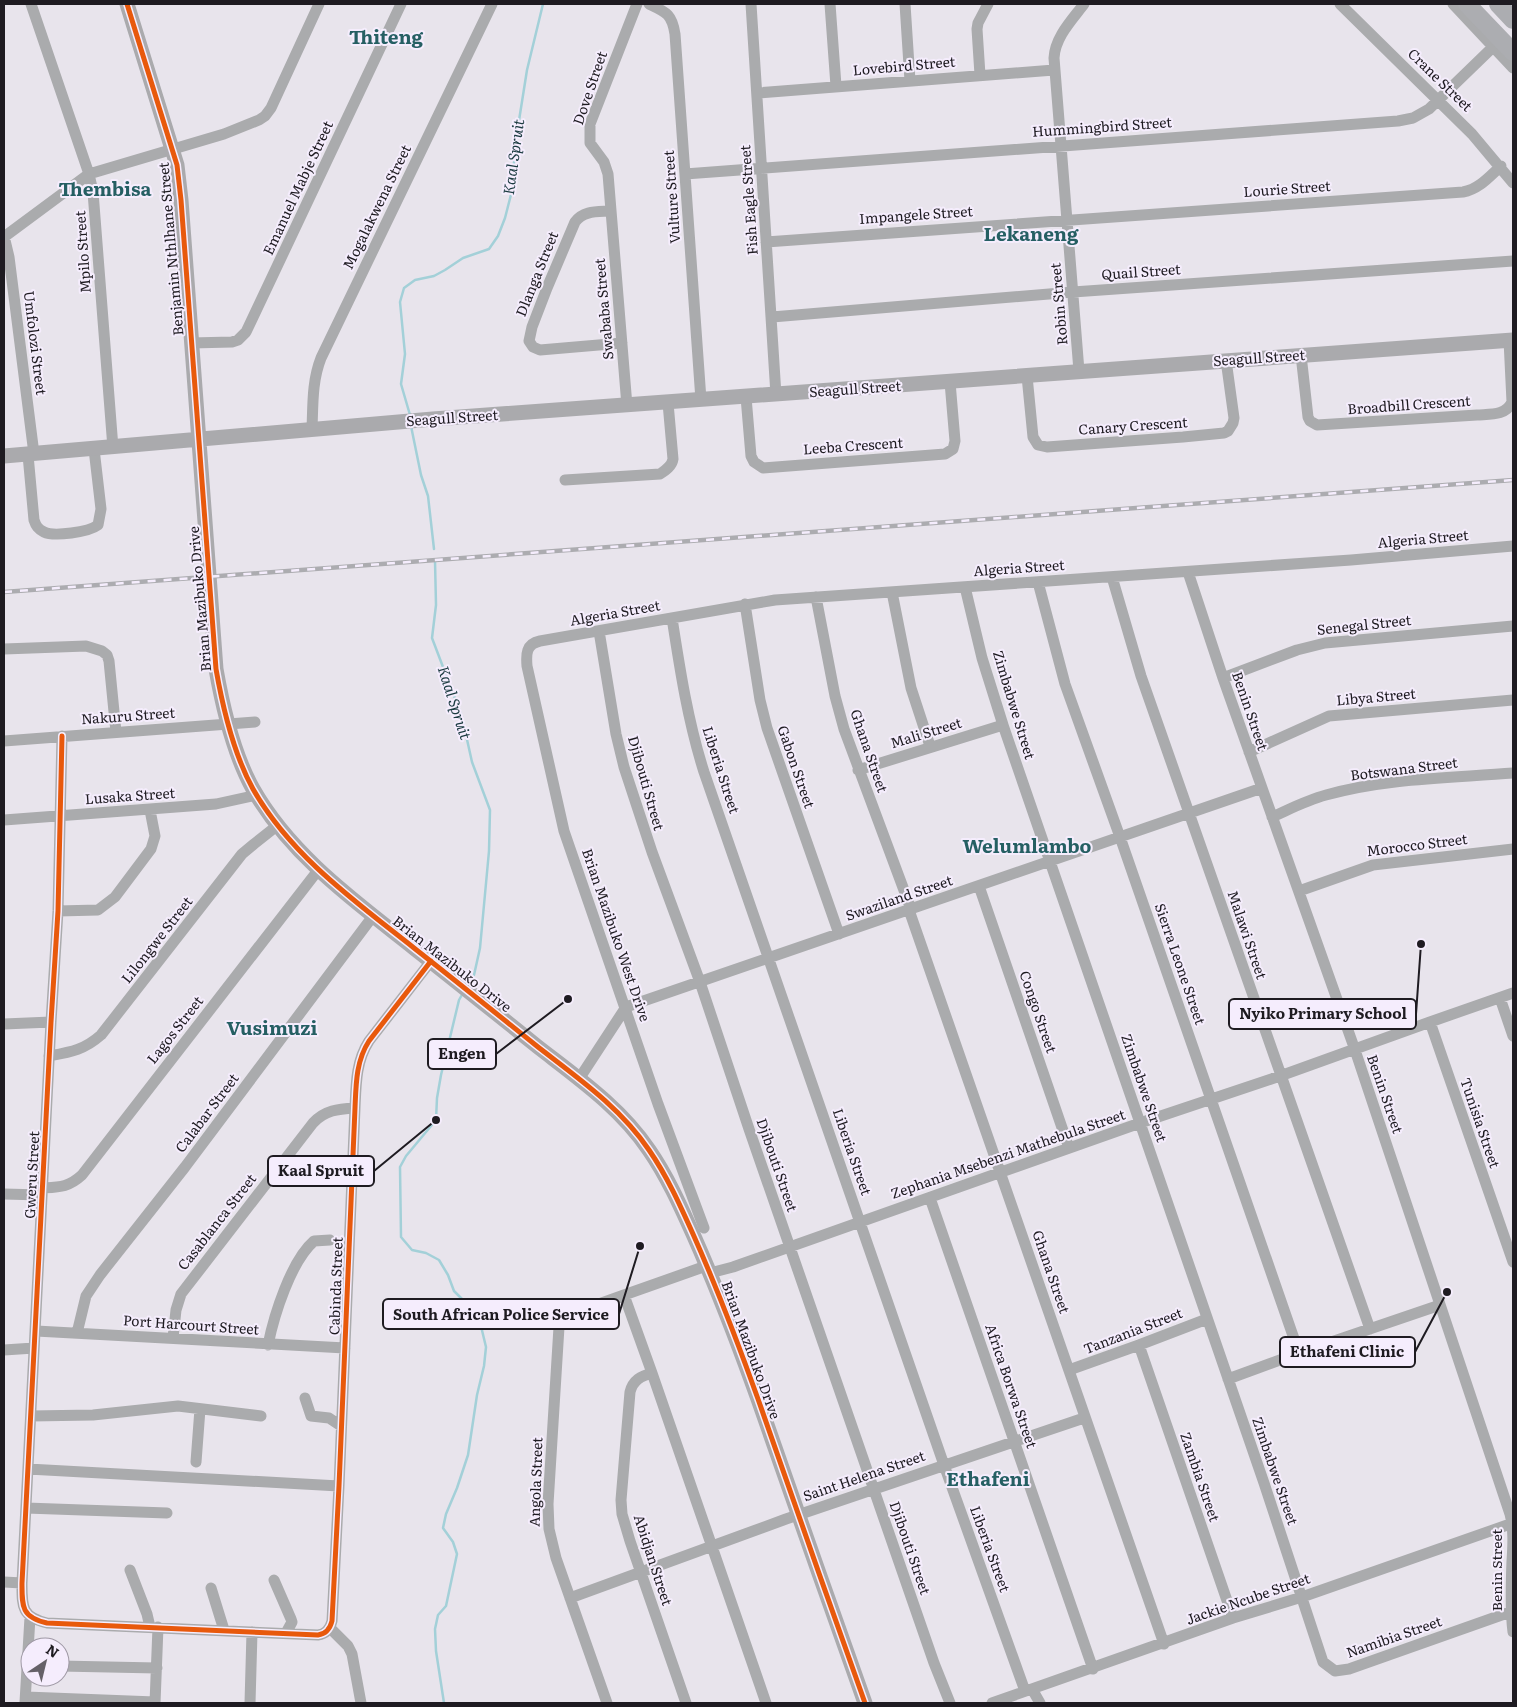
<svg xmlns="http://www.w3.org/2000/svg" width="1517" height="1707" font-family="Literata,serif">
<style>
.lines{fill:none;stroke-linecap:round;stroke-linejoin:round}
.stream{stroke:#a3d0d8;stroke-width:2.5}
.street{stroke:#aaabad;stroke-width:11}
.secondary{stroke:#aaaaad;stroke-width:15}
.primary{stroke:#acadb1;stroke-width:18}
.rail-casing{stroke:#acacb0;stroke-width:4.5}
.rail{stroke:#f5edfd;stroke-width:2.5;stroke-dasharray:8;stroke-linecap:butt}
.cycleway-casing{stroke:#f5edfd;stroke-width:8}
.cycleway{stroke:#e8590c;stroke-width:5}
.labels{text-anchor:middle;stroke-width:4;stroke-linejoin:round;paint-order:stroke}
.street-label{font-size:14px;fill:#1e1b21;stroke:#f5edfd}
.water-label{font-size:15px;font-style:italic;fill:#1b3b40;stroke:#f5edfd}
.district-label{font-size:19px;font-weight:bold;fill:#255f63;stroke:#f5edfd}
.leader{fill:none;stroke:#1e1b21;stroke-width:2}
.callout-dot{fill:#1e1b21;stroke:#f5edfd;stroke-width:2}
.callout{fill:#f5edfd;stroke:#1e1b21;stroke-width:2}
.callout-label{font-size:15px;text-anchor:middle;font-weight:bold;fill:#1e1b21}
</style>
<rect width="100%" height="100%" fill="#e8e4ec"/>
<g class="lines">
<path class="stream" d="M410 415 401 384 405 354 400 302 404 288 415 280 434 276 445 270 463 258 489 249 498 236 505 218 514 183V152L527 70 543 4
M411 426 421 475 428 496 434 549
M435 561 436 605 432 638 462 717 472 762 490 810 489 851 480 948 474 975 469 984
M444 1703 436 1651 435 1629 438 1615 446 1606 457 1554 453 1542 443 1528 446 1514 457 1488 468 1455 477 1395 484 1366 486 1347 480 1322 472 1309 454 1291 448 1275 439 1260 426 1253 412 1250 401 1237 400 1167 406 1156 436 1120 437 1098 441 1075 459 1000 463 993"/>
<path class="street" d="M31 4 89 174 93 192 113 448
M649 4C666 12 672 14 675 34L701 400
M751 4 776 395
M830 4 836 86
M905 4 910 81
M1340 4 1472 134 1513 183
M1453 4 1513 68
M980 75 977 29 978 23 988 4
M757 93 1054 70
M685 174 1398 121 1413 118 1429 109 1494 46
M611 211C598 212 584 210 575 222L547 288 532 327 529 341 533 347 540 350 622 343
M4 236 9 257 34 454
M4 237 89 174 224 134 259 120 265 116 271 108 319 4
M766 242 1463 192C1479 189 1489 177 1501 166
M772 317 1073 292 1513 261
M191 343 232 342 238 340 246 332 401 4
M1301 355 1308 417 1310 421 1317 425 1477 415C1490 414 1506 416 1512 402L1509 340
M1079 371 1054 58C1055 37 1072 20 1084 4
M1027 376 1033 437 1038 445 1047 447 1183 437 1224 433 1228 431 1233 423 1234 418 1226 360
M746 397 751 456 754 462 763 468 945 454 953 449 955 441 950 382
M627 406 608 174 604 162 590 143V124L637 4
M312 429C313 404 312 381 321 358L492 4
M28 455 34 520C36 526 38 529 44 532 54 537 89 532 98 525L101 509 94 449
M565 480 660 474C666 470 672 466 673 459L668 403
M1188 572 1223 678 1355 1050 1510 1514C1514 1530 1513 1546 1512 1561 1511 1585 1510 1609 1513 1632
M1112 577 1141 676 1370 1329
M1038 582 1065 684 1120 837 1299 1353
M965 587 982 658 1003 725 1264 1483 1323 1662 1335 1671 1349 1669 1513 1611
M892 592 911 688 930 746
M816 597 835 696 844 729 911 909
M745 604 760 700 767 728 839 934
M672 618C680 670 688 722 704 772L944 1465 1025 1691
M599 631 616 734 624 767 652 852 700 982 749 1129 874 1490 934 1663 950 1703
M4 649 86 646 102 651 107 655 109 661 116 732
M1223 678 1297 650 1325 643 1513 626
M62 736 58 911 51 1022 22 1583C22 1606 21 1617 47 1623L318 1635C326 1634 330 1629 332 1621L339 1486 355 1108C356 1084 356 1061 369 1041L431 961
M4 741 255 722
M1249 752 1329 716 1513 700
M858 770 1003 725
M1272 817C1290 809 1307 800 1326 795 1386 778 1451 778 1513 773
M4 820 216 804 257 795
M979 886 1069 1148
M1299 891 1373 865 1513 849
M909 910 1164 1644
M58 911 98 910 115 897 151 849 155 836 150 810
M1500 998 1513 1036
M1430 1022 1513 1262
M4 1024 51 1022
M49 1056C71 1052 84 1050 101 1035L242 854 254 844 278 825
M579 1079 626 1007 1262 788
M43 1188C60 1187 69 1187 82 1175L319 869
M4 1194 42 1195
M930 1198 1093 1669
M704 1228 658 1104 564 831 527 666C526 654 526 644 540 641L775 600 1351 560 1513 546
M706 1266 624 1295 652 1373 766 1703
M710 1273 733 1267 1140 1123 1280 1076 1430 1022 1513 993
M36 1331 345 1348
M77 1333 86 1296 100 1275 185 1167 373 916
M173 1338 176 1310 181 1294 313 1123C325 1110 338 1109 355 1108
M268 1345C274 1315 291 1261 314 1241L330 1240
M1139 1345 1233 1618
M4 1350 34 1348
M1069 1370 1139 1345 1207 1319
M652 1373C641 1376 633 1380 630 1392L621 1500 622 1514 630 1541 686 1703
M1228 1379 1299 1353 1440 1305
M305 1398 311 1416 329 1418 341 1426
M31 1416 93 1415 178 1406 261 1416
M196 1462 200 1409
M28 1469 339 1486
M26 1508 167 1513
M130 1570 147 1614 150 1627
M274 1580 291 1619 292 1622 286 1633
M4 1582 22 1583
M211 1588 224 1630
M570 1598 786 1519 1084 1418
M330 1628 348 1646 352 1654 361 1703
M60 1666 157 1668
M1032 1689 1040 1703
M26 1697 155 1702
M25 1702 30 1617
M155 1703 158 1627
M250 1703 252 1632
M607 1703 556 1558 549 1529 548 1504 559 1327 565 1318 571 1314 624 1295
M992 1703 1233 1618 1302 1597 1513 1523"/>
<path class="secondary" d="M127 4 172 149 177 165 181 200 216 669C223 709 233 753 253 789 291 856 356 902 414 948 456 981 497 1014 538 1047 578 1078 621 1108 649 1150 667 1176 680 1205 693 1234 717 1288 738 1343 758 1399 793 1500 829 1602 865 1703
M4 456 433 419 1513 340"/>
<path class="primary" d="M1467 4 1513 52
M1498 4 1513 20"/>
<g class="rail-casing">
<path id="rail" d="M4 592 1513 480"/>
</g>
<use href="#rail" class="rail"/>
<g class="cycleway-casing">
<path id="cycleway" d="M127 4 172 149 177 165 181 200 216 669C223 709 233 753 253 789 291 856 356 902 414 948 456 981 497 1014 538 1047 578 1078 621 1108 649 1150 667 1176 680 1205 693 1234 717 1288 738 1343 758 1399 793 1500 829 1602 865 1703
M62 736 58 911 51 1022 22 1583C22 1606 21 1617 47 1623L318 1635C326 1634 330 1629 332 1621L339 1486 355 1108C356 1084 356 1061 369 1041L431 961"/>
</g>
<use href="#cycleway" class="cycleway"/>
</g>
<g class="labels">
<g class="street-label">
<text transform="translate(904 66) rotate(-5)" y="5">Lovebird Street</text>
<text transform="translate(1440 80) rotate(44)" y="5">Crane Street</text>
<text transform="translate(590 88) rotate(-71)" y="5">Dove Street</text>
<text transform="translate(1102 127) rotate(-4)" y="5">Hummingbird Street</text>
<text transform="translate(298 188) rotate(-65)" y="5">Emanuel Mabje Street</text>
<text transform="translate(1287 189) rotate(-4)" y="5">Lourie Street</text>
<text transform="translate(672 197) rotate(-94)" y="5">Vulture Street</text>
<text transform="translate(749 200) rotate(-94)" y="5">Fish Eagle Street</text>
<text transform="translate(377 207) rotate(-64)" y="5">Mogalakwena Street</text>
<text transform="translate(916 215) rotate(-4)" y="5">Impangele Street</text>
<text transform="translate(171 249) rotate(-95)" y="5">Benjamin Nthlhane Street</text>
<text transform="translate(83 252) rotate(-94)" y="5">Mpilo Street</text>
<text transform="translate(1141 272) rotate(-4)" y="5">Quail Street</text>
<text transform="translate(537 274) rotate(-68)" y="5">Dlanga Street</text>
<text transform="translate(1059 304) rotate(-95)" y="5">Robin Street</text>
<text transform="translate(604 309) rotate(-95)" y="5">Swababa Street</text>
<text transform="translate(35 343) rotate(83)" y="5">Umfolozi Street</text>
<text transform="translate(1259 358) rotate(-4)" y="5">Seagull Street</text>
<text transform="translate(855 389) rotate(-4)" y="5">Seagull Street</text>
<text transform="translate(1409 405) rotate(-4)" y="5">Broadbill Crescent</text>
<text transform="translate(452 418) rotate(-4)" y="5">Seagull Street</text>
<text transform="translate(1133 426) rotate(-4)" y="5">Canary Crescent</text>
<text transform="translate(853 446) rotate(-4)" y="5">Leeba Crescent</text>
<text transform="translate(1423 539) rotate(-5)" y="5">Algeria Street</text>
<text transform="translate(1019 568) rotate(-4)" y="5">Algeria Street</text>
<text transform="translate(200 599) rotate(-95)" y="5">Brian Mazibuko Drive</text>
<text transform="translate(615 613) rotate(-10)" y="5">Algeria Street</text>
<text transform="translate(1364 625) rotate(-6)" y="5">Senegal Street</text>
<text transform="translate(1376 697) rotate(-5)" y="5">Libya Street</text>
<text transform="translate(1014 705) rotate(73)" y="5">Zimbabwe Street</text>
<text transform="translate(1250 711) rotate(71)" y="5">Benin Street</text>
<text transform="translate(128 716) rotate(-4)" y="5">Nakuru Street</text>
<text transform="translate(926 733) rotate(-17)" y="5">Mali Street</text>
<text transform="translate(869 751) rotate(71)" y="5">Ghana Street</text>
<text transform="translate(796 767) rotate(71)" y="5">Gabon Street</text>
<text transform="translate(1404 769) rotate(-7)" y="5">Botswana Street</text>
<text transform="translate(721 770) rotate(72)" y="5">Liberia Street</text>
<text transform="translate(646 783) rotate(74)" y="5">Djibouti Street</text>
<text transform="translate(130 796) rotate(-4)" y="5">Lusaka Street</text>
<text transform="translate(1417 845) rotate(-7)" y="5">Morocco Street</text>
<text transform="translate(899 898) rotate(-19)" y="5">Swaziland Street</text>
<text transform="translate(616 935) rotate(71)" y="5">Brian Mazibuko West Drive</text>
<text transform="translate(1247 935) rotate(71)" y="5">Malawi Street</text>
<text transform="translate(157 940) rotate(-52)" y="5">Lilongwe Street</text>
<text transform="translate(452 964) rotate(38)" y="5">Brian Mazibuko Drive</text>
<text transform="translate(1180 964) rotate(71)" y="5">Sierra Leone Street</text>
<text transform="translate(1038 1012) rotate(71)" y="5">Congo Street</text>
<text transform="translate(175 1030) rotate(-52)" y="5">Lagos Street</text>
<text transform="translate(1144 1088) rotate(71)" y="5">Zimbabwe Street</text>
<text transform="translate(1385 1094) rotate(71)" y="5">Benin Street</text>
<text transform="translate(207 1113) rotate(-53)" y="5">Calabar Street</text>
<text transform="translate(1480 1123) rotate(71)" y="5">Tunisia Street</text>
<text transform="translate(852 1152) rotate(71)" y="5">Liberia Street</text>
<text transform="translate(1008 1154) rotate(-19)" y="5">Zephania Msebenzi Mathebula Street</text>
<text transform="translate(777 1165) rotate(71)" y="5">Djibouti Street</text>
<text transform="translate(32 1175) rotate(-87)" y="5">Gweru Street</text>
<text transform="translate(217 1222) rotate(-52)" y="5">Casablanca Street</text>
<text transform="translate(1051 1272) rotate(71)" y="5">Ghana Street</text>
<text transform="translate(336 1286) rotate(-88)" y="5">Cabinda Street</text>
<text transform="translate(191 1325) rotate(4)" y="5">Port Harcourt Street</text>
<text transform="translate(1133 1331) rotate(-21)" y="5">Tanzania Street</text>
<text transform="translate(751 1350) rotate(70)" y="5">Brian Mazibuko Drive</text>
<text transform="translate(1011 1386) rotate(71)" y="5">Africa Borwa Street</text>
<text transform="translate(1275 1471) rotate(71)" y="5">Zimbabwe Street</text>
<text transform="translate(864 1476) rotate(-19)" y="5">Saint Helena Street</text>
<text transform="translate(1200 1477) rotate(71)" y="5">Zambia Street</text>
<text transform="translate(536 1482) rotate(-88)" y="5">Angola Street</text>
<text transform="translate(910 1548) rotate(71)" y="5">Djibouti Street</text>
<text transform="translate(990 1549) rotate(70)" y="5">Liberia Street</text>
<text transform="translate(653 1560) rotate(72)" y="5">Abidjan Street</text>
<text transform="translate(1497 1570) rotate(-90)" y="5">Benin Street</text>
<text transform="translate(1248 1599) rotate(-19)" y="5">Jackie Ncube Street</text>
<text transform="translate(1394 1637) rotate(-19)" y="5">Namibia Street</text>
</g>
<g class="water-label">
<text transform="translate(514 157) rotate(-82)" y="5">Kaal Spruit</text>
<text transform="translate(454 703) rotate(72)" y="5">Kaal Spruit</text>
</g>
<g class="district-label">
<text x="386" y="44">Thiteng</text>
<text x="105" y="196">Thembisa</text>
<text x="1031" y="241">Lekaneng</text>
<text x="1027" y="853">Welumlambo</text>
<text x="272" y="1035">Vusimuzi</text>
<text x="988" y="1486">Ethafeni</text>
</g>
</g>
<path class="leader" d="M1421 944L1416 1014M568 999L496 1054M436 1120L374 1171M640 1246L619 1314M1447 1292L1415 1352"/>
<g class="callout-dot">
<circle cx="1421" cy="944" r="5"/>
<circle cx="568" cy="999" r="5"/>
<circle cx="436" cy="1120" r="5"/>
<circle cx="640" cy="1246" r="5"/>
<circle cx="1447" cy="1292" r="5"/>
</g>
<g class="callout">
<rect x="1229" y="999" width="187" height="30" rx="5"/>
<rect x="428" y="1039" width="68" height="30" rx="5"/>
<rect x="268" y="1156" width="106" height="30" rx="5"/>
<rect x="383" y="1299" width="236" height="30" rx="5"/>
<rect x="1280" y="1337" width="135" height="30" rx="5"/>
</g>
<g class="callout-label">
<text x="1323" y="1019">Nyiko Primary School</text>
<text x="462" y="1059">Engen</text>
<text x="321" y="1176">Kaal Spruit</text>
<text x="501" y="1320">South African Police Service</text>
<text x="1347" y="1357">Ethafeni Clinic</text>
</g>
<rect width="1517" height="1707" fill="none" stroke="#1e1b21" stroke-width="10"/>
<g transform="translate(45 1662) rotate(35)"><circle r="24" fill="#f5edfd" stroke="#9f99a5"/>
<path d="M0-4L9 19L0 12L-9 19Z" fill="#656168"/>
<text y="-8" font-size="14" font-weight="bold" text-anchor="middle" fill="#1e1b21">N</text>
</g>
</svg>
